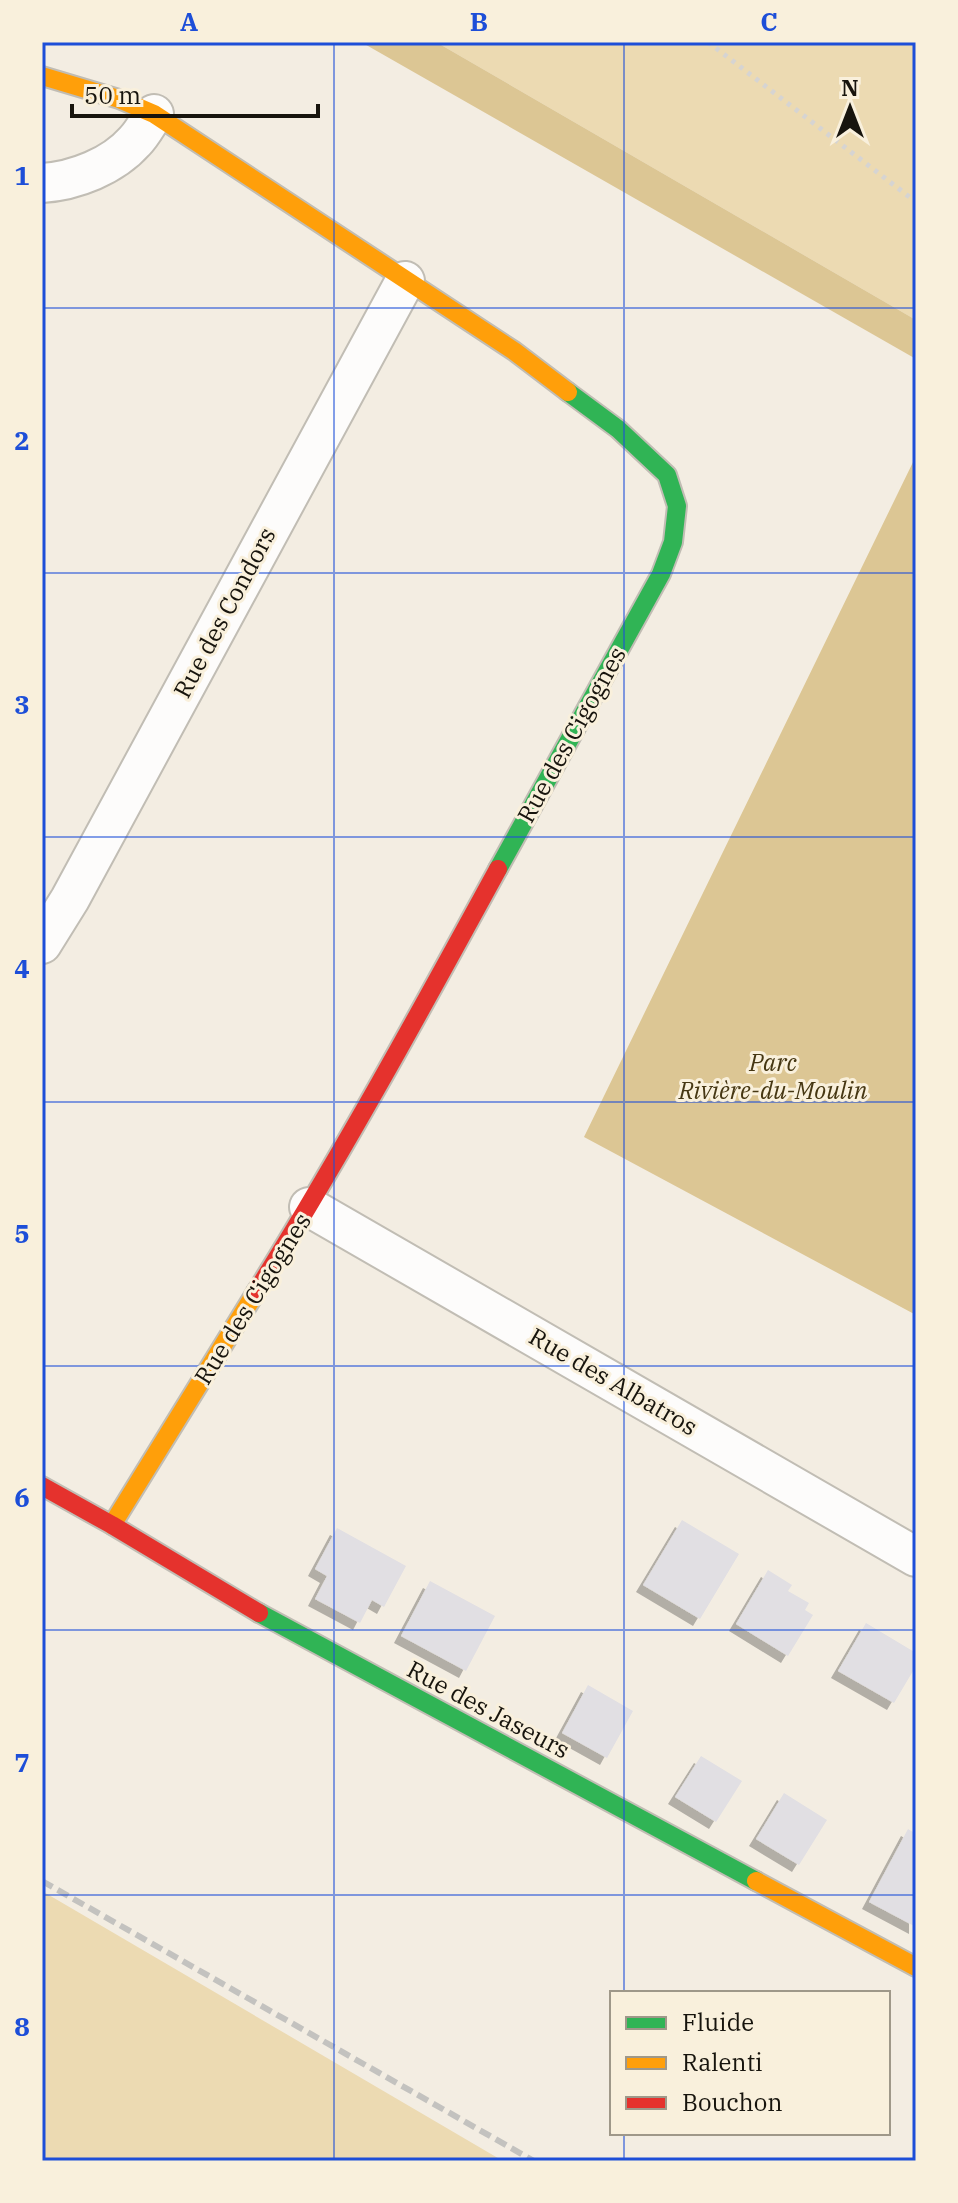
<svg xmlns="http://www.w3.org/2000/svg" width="958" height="2203" font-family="'IBM Plex Serif',serif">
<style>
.green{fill:#ecdab2}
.forest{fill:#dcc694}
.building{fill:#e1dfe3;filter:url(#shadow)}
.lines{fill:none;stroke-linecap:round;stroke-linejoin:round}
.street-casing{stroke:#c1bdb4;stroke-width:42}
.fast-casing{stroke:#c1bdb4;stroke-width:22}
.slow-casing{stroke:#c1bdb4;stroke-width:22}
.jam-casing{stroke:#c1bdb4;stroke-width:22}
.path{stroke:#d6d4d2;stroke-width:5;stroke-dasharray:4 6;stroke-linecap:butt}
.street{stroke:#fdfcfb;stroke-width:38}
.fast{stroke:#30b455;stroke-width:18}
.slow{stroke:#ff9f0a;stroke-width:18}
.jam{stroke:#e5322d;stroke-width:18}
.rail{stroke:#c3c2bf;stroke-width:6;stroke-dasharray:12 6;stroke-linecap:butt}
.grid{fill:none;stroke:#1d4ed8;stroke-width:2;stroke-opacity:0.55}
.labels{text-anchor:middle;stroke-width:6;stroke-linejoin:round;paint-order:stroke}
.street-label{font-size:24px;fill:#17140d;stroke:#f9f0dc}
.park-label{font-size:24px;font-style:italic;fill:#463713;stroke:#f9f0dc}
.neatline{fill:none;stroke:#1d4ed8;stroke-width:3}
.grid-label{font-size:26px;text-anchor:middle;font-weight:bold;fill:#1d4ed8}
</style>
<defs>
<filter id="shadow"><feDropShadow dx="-7" dy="7" stdDeviation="0" flood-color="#0004"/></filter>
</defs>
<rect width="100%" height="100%" fill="#f3ede2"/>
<path class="green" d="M436 42H916V320Z
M42 1891 503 2161H42Z"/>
<path class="forest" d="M361 42H436L916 320V359Z
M916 456V1315L584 1137Z"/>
<path class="building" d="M682 1520 739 1554 700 1619 643 1585Z
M337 1528 406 1566 384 1607 372 1600 360 1623 315 1599 327 1576 315 1569Z
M768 1570 792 1585 788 1591 809 1603 805 1610 813 1615 788 1656 736 1624Z
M430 1581 495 1616 466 1671 401 1636Z
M866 1623 916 1653V1666L894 1703 838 1671Z
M588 1685 633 1711 607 1758 562 1733Z
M701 1756 742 1781 716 1822 675 1797Z
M784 1793 827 1820 799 1865 756 1839Z
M908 1829 916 1834V1927L869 1902Z"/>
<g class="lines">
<g class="street-casing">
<path id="street" d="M42 183C75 181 113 166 135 141 143 133 148 122 154 114
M42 944 70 899 405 281
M309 1207 916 1557"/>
</g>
<g class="fast-casing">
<path id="fast" d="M498 869 661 574 673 542 677 506 667 475 618 429 568 392
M259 1613 756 1881"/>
</g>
<g class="slow-casing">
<path id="slow" d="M42 76 119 99 154 114 514 351 568 392
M112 1525 256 1292
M756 1881 916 1967"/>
</g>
<g class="jam-casing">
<path id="jam" d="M256 1292C342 1154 420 1012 498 869
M42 1486 112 1525 259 1613"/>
</g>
<path class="path" d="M708 42 916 202"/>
<use href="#street" class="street"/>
<use href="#fast" class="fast"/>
<use href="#slow" class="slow"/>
<use href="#jam" class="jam"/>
<path class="rail" d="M42 1881 534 2161"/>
</g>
<path class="grid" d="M334 42V2161M624 42V1993M42 308H916M42 573H916M42 837H916M42 1102H916M42 1366H916M42 1630H916M42 1895H916M624 2133V2161"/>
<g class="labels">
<g class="street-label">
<text transform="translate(225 613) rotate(-62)" y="8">Rue des Condors</text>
<text transform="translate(572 735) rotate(-61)" y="8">Rue des Cigognes</text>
<text transform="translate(253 1299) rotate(-58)" y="8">Rue des Cigognes</text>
<text transform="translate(613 1382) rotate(30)" y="8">Rue des Albatros</text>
<text transform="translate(488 1710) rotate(28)" y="8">Rue des Jaseurs</text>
</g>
<g class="park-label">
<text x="773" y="1071">Parc<tspan x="773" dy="28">Rivière-du-Moulin</tspan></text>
</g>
</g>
<rect width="958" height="2203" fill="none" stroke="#f9f0dc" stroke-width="88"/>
<rect x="610" y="1991" width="280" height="144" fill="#f9f0dc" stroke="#9f9889" stroke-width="2"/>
<rect x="626" y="2017" width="40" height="12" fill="#30b455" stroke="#9f9889" stroke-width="2"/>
<text x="682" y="2031" font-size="24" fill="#17140d">Fluide</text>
<rect x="626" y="2057" width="40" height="12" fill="#ff9f0a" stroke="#9f9889" stroke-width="2"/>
<text x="682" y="2071" font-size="24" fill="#17140d">Ralenti</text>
<rect x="626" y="2097" width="40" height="12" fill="#e5322d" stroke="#9f9889" stroke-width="2"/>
<text x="682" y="2111" font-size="24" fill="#17140d">Bouchon</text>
<g transform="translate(850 108)" stroke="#f9f0dc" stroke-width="6" paint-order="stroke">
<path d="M0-6L14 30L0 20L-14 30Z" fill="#17140d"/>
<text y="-12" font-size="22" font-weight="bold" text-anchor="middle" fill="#17140d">N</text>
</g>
<path d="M72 104v12h246v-12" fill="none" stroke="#17140d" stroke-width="4"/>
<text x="84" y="104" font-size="24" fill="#17140d" stroke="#f9f0dc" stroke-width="6" paint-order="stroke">50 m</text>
<rect x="44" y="44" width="870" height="2115" class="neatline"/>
<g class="grid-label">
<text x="189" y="31">A</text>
<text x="479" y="31">B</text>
<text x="769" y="31">C</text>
<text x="22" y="185">1</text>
<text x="22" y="450">2</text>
<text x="22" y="714">3</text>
<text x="22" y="978">4</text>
<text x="22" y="1243">5</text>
<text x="22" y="1507">6</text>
<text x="22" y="1772">7</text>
<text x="22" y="2036">8</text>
</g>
</svg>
